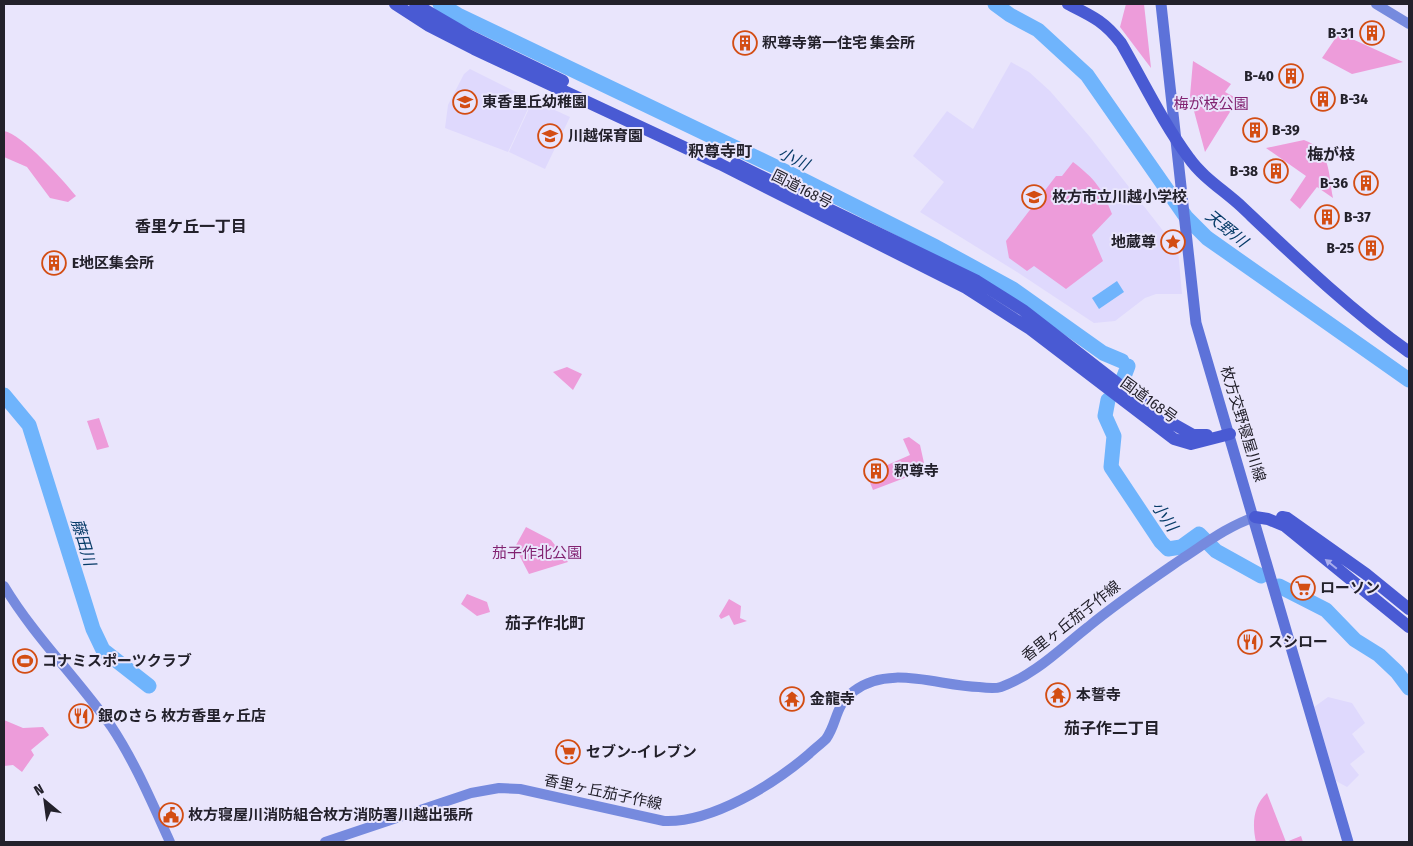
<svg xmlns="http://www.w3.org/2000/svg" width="1413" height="846" font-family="'Fira Sans Condensed','Noto Sans JP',sans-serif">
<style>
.built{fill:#dfd9fd}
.green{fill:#ed9cda}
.water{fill:#6fb4fc}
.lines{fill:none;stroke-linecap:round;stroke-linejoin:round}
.river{stroke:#6fb4fc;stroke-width:15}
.secondary{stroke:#768ade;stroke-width:10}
.primary{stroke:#5d72d9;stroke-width:11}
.highway{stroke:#495ad3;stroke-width:12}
.oneway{fill:#a9adec}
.labels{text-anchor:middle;stroke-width:4;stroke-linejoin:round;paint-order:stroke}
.poi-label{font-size:15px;font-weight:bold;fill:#23212b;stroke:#e9e5fc;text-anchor:start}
.park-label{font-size:15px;fill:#822371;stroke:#e9e5fc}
.street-label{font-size:15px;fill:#23212b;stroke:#e9e5fc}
.neighbourhood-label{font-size:16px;font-weight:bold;fill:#23212b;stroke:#e9e5fc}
.water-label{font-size:16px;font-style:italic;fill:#073b68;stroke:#e9e5fc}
</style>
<rect width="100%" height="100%" fill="#e9e5fc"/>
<path class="built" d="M1011 62 1029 72 1050 91 1090 137 1178 250 1182 294H1156L1145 298 1115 321 1094 323 1017 272 920 212 944 182 913 156 947 111 973 129Z
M470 69 532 100 508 152 445 128 448 105 464 74Z
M533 100 570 117 545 169 509 152Z
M1328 697 1352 703 1365 723 1352 734 1365 752 1350 764 1359 775 1347 787 1336 781 1314 707Z"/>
<path class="green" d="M1126 4H1144L1151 68 1120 27Z
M1339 33 1403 62 1352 74 1322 58Z
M1193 61 1231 84 1225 92 1238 99 1205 152 1190 96Z
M4 131C22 134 63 180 76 196L68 202 50 198 27 167 4 157Z
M1304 140C1331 150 1328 172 1333 198L1317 187 1300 209 1290 200 1306 176 1266 148Z
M1073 162C1095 179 1102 188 1112 214L1092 235 1103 261 1066 289 1034 266 1027 271 1009 258 1006 241 1056 176H1062Z
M567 367 582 374 573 390 553 372Z
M99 418 109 447 97 450 87 421Z
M909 437 920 445 924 463 923 473 915 474 873 490 869 480 887 473 885 466 910 455 903 439Z
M526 527 551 540 568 562 529 574 515 547Z
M467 594 487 602 490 612 477 616 461 604Z
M729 599 741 606 740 618 747 621 734 625 729 615 721 619 719 616Z
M4 720 23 728 43 727 49 735 31 750 34 755 22 772 13 765 4 766Z
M1267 793 1286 842 1301 836 1303 842H1256C1252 824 1253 806 1267 793Z"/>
<path class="water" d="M1117 281 1124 292 1099 309 1092 298Z"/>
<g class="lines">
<path class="river" d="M440 4 458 15 805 181 936 247 1013 289 1103 353 1122 361
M995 4 1010 15 1038 30 1087 75 1186 217 1207 238 1409 380
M1123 379 1128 366
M4 395 29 425 93 629 103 650 149 686
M1108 400 1105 416 1114 436 1111 467 1161 542 1168 549 1181 547 1199 534 1216 551 1261 576
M1279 586 1326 610 1355 640 1379 655 1397 672 1409 688"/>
<path class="secondary" d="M1376 4 1409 24
M4 586C34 636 77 678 111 726 135 762 152 803 170 842
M325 842 471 793 499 788 520 789 664 821C712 823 774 784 809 754 814 749 821 744 826 739 838 722 834 706 854 691 889 664 939 686 979 687 986 688 995 689 1001 687 1035 675 1061 648 1088 627 1118 602 1151 580 1183 558 1206 543 1228 526 1255 517"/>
<path class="primary" d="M1161 4 1196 323 1348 842"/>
<path class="highway" d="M395 4 429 26 474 49 720 164 966 288 1030 329 1174 439 1191 444 1230 434
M415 4 468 35 563 81
M1068 4C1092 16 1104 21 1121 43 1143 81 1163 123 1189 158 1203 178 1225 191 1242 207 1296 258 1349 309 1409 352
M736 164 977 281 1023 310 1161 417 1193 435H1207
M1255 517 1268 519 1285 526 1409 627
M1282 517 1287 518 1366 574 1409 609"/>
</g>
<defs><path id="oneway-solid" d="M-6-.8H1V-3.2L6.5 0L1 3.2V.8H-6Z" transform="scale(1.25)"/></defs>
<use class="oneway" href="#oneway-solid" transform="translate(1331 564) rotate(-141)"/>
<defs>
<g id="building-ring" transform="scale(1.25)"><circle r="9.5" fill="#e9e5fc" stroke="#d34d13" stroke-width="1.5"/><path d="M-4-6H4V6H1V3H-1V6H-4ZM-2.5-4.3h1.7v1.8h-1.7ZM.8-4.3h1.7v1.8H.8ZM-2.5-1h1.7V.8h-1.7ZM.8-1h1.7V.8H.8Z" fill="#d34d13"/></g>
<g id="school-ring" transform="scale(1.25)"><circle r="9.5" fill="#e9e5fc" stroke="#d34d13" stroke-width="1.5"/><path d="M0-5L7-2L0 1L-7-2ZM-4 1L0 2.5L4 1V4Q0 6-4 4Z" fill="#d34d13"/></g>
<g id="sight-ring" transform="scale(1.25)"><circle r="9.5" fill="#e9e5fc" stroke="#d34d13" stroke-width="1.5"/><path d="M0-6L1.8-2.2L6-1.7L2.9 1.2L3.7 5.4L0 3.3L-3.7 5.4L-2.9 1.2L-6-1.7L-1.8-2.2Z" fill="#d34d13"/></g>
<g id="supermarket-ring" transform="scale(1.25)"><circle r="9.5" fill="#e9e5fc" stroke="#d34d13" stroke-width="1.5"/><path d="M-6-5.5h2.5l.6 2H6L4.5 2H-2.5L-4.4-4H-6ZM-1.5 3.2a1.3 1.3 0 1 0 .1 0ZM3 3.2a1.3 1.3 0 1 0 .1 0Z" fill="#d34d13"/></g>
<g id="restaurant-ring" transform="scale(1.25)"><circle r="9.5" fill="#e9e5fc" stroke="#d34d13" stroke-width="1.5"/><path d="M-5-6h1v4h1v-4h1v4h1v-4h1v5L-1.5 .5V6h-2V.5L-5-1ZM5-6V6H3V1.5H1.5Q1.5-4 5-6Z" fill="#d34d13"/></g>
<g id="stadium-ring" transform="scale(1.25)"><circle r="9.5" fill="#e9e5fc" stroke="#d34d13" stroke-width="1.5"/><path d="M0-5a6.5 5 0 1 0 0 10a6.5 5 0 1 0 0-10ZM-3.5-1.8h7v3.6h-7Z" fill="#d34d13"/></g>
<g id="temple-ring" transform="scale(1.25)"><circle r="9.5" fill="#e9e5fc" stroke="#d34d13" stroke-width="1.5"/><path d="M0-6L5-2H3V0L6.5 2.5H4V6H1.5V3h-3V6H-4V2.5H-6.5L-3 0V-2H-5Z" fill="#d34d13"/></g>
<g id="civic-ring" transform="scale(1.25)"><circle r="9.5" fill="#e9e5fc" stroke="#d34d13" stroke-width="1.5"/><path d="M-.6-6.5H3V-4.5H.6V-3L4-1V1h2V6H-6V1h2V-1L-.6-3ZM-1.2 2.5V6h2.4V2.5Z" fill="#d34d13"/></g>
</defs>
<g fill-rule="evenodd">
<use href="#building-ring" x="1372" y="33"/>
<use href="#building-ring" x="745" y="43"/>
<use href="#building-ring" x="1291" y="76"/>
<use href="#building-ring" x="1323" y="99"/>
<use href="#school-ring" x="465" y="102"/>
<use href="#building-ring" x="1255" y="130"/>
<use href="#school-ring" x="550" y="136"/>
<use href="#building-ring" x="1276" y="171"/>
<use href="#building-ring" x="1366" y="183"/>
<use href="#school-ring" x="1034" y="197"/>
<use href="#building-ring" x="1327" y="217"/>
<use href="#sight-ring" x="1173" y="242"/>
<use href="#building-ring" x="1371" y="248"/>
<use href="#building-ring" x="54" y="263"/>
<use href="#building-ring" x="876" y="471"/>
<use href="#supermarket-ring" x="1303" y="588"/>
<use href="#restaurant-ring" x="1250" y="642"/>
<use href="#stadium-ring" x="25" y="661"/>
<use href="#temple-ring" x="1058" y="695"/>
<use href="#temple-ring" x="792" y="699"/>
<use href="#restaurant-ring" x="81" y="716"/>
<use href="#supermarket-ring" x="568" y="752"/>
<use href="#civic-ring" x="171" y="815"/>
</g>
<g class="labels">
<g class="poi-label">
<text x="1354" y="38" text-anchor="end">B-31</text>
<text x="762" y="48">釈尊寺第一住宅 集会所</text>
<text x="1274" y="81" text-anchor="end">B-40</text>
<text x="1340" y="104">B-34</text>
<text x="482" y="107">東香里丘幼稚園</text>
<text x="1272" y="135">B-39</text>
<text x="568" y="141">川越保育園</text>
<text x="1258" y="176" text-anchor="end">B-38</text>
<text x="1348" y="188" text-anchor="end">B-36</text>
<text x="1052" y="202">枚方市立川越小学校</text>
<text x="1344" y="222">B-37</text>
<text x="1156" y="247" text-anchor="end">地蔵尊</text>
<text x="1354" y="253" text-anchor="end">B-25</text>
<text x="72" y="268">E地区集会所</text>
<text x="894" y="476">釈尊寺</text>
<text x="1320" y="593">ローソン</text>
<text x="1268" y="647">スシロー</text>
<text x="42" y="666">コナミスポーツクラブ</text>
<text x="1076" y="700">本誓寺</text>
<text x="810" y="704">金龍寺</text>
<text x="98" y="721">銀のさら 枚方香里ヶ丘店</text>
<text x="586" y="757">セブン-イレブン</text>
<text x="188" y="820">枚方寝屋川消防組合枚方消防署川越出張所</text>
</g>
<g class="park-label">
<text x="1211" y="109">梅が枝公園</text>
<text x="537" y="558">茄子作北公園</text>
</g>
<g class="street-label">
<text transform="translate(802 189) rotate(27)" y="5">国道168号</text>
<text transform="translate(1149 400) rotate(36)" y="5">国道168号</text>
<text transform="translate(1243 424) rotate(73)" y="5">枚方交野寝屋川線</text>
<text transform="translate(1071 621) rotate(-38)" y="5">香里ヶ丘茄子作線</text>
<text transform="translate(603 792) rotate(12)" y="5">香里ヶ丘茄子作線</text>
</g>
<g class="neighbourhood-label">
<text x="720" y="157">釈尊寺町</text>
<text x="1331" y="160">梅が枝</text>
<text x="191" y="232">香里ケ丘一丁目</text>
<text x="545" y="629">茄子作北町</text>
<text x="1112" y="734">茄子作二丁目</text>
</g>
<g class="water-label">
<text transform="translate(794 158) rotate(26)" y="6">小川</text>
<text transform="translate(1227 228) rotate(39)" y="6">天野川</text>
<text transform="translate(1165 516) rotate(55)" y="6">小川</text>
<text transform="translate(84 542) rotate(73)" y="6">藤田川</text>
</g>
</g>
<rect width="1413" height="846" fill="none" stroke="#23212b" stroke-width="10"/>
<g transform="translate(45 801) rotate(331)" stroke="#e9e5fc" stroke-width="4" paint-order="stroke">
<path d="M0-4L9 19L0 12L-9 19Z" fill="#23212b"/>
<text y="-8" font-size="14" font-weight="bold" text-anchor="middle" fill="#23212b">N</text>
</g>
</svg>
